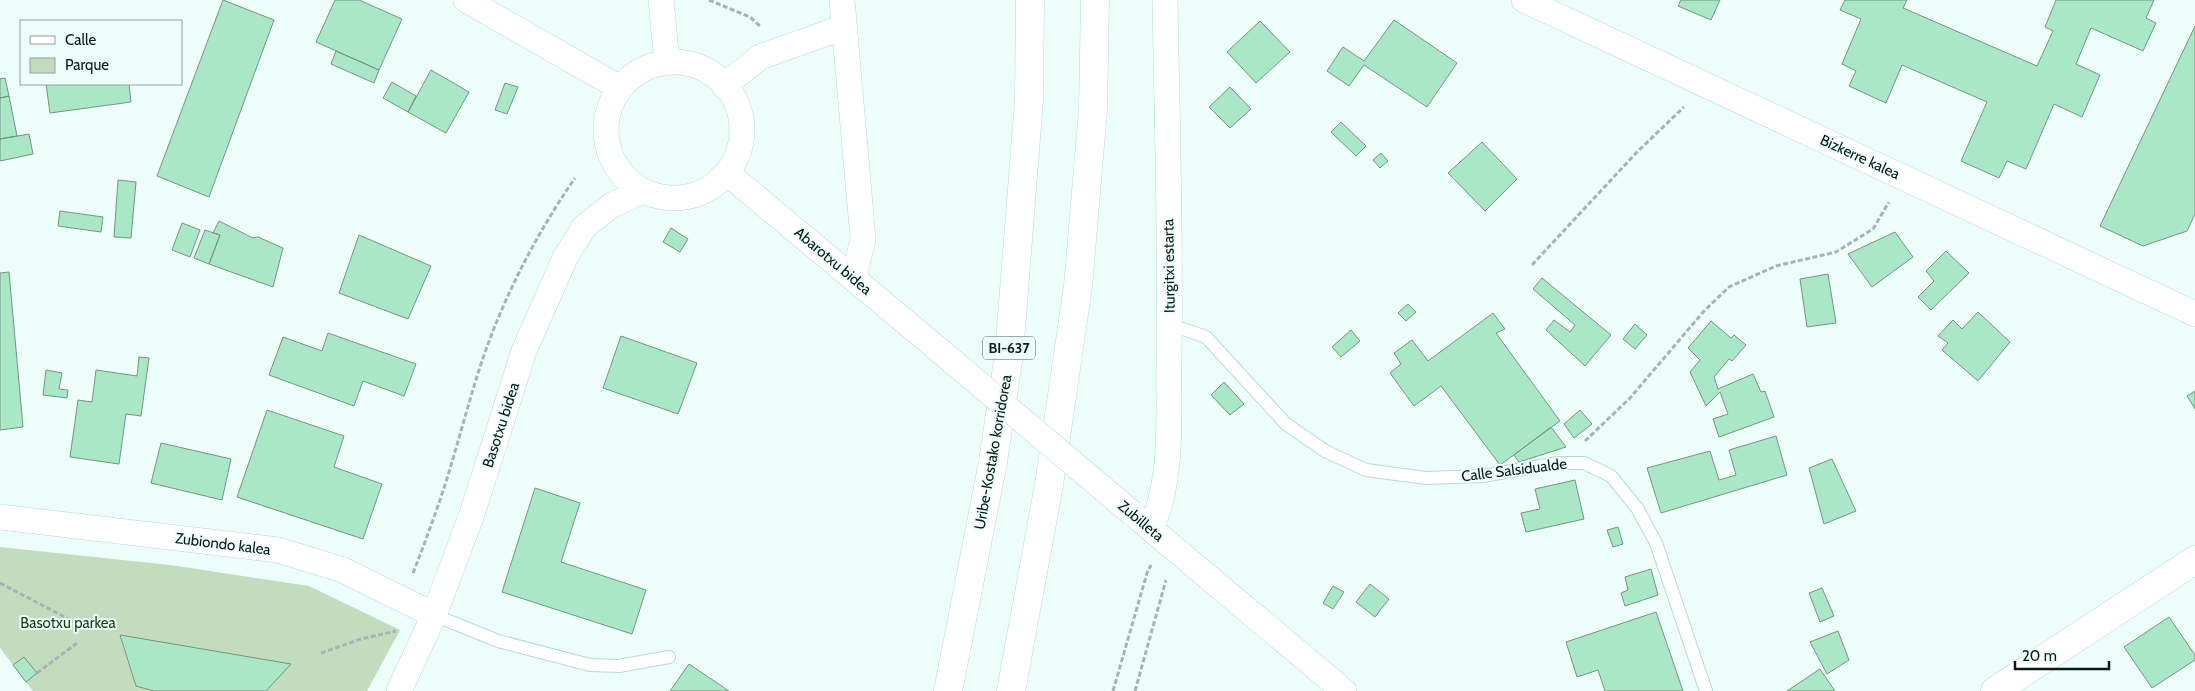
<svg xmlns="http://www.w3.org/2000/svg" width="2195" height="691" font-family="Cabin,sans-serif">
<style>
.green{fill:#c3dcbd}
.building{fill:#a9e7c6;stroke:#759583}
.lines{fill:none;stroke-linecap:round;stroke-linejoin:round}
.service-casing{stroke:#b2dcd3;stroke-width:14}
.minor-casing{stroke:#b2dcd3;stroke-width:26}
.tertiary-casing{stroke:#b2dcd3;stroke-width:29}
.trunk-casing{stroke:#b2dcd3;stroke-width:29}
.path{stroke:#a5b5b2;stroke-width:3;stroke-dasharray:5 2.5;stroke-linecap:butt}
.service{stroke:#fff;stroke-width:12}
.minor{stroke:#fff;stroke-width:25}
.tertiary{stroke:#fff;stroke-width:28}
.trunk{stroke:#fff;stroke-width:28}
.minor-bridge-casing{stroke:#b2dcd3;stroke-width:26;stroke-linecap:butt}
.minor-bridge{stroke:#fff;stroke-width:25}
.labels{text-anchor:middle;stroke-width:4;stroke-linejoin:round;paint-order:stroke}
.shield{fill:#edfdfa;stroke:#4d5d5a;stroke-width:1}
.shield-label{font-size:14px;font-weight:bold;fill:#091916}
.street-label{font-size:15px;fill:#091916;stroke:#edfdfa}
.park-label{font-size:15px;fill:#163c0d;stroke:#edfdfa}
</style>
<rect width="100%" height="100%" fill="#edfdfa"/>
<path class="green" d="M0 547 170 565 309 586 400 630 367 691H33L0 648Z"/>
<path class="building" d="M223 0 274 20 209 197 157 176Z
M335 0H359L402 19 379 70 316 42Z
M1681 0H1720L1711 20 1678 6Z
M1845 0H1907L1903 8 2037 66 2053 31 2045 27 2056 0H2154L2146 18 2156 23 2143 51 2091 28 2076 64 2100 75 2082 117 2054 104 2026 169 2007 161 1999 178 1961 161 1987 102 1902 65 1886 103 1849 86 1856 71 1842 64 1861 19 1840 10Z
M1394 20 1457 63 1427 107 1364 65 1349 86 1327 71 1343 47 1364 61Z
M1260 21 1290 52 1256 83 1227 52Z
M2195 26V214L2187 231 2143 246 2100 226Z
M336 51 379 70 374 83 331 64Z
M431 70 469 92 446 133 408 112Z
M5 78 9 96 0 98V79Z
M392 82 416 96 408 112 383 98Z
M505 83 518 87 507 114 495 110Z
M46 84H129L131 102 50 113Z
M1230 87 1251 109 1230 128 1209 107Z
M9 96 17 136 0 139V98Z
M1341 122 1366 146 1356 156 1331 132Z
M29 134 33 154 0 161V139Z
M1482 142 1517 179 1485 211 1448 173Z
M1381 153 1388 161 1380 168 1373 160Z
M118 180 136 182 131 238 114 237Z
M60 211 103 217 101 232 58 226Z
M219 221 253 238 258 237 283 248 273 287 209 264 220 235 213 233Z
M182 223 200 230 190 257 172 250Z
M671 228 688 239 680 252 663 242Z
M205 230 220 235 209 264 194 258Z
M1895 232 1913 257 1872 287 1848 254Z
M359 235 431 266 408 319 339 293Z
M1946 251 1969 273 1931 310 1918 297 1934 281 1926 271Z
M9 272 23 427 0 430V273Z
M1828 274 1836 323 1807 327 1800 279Z
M1542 278 1611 335 1585 366 1546 330 1554 320 1570 332 1575 325 1533 289Z
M1408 304 1416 312 1406 321 1398 313Z
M1978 312 2010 342 1978 381 1942 350 1948 343 1938 336 1953 320 1962 329Z
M1493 313 1505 329 1496 333 1560 421 1500 465 1441 386 1414 406 1390 373 1401 364 1394 353 1412 340 1428 361Z
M1711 321 1731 338 1734 335 1746 345 1732 361 1729 359 1714 377 1718 389 1753 374 1761 392 1765 391 1774 417 1719 437 1713 419 1728 414 1720 392 1706 406 1690 372 1700 360 1688 348Z
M1635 324 1647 335 1635 349 1623 339Z
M1351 330 1360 341 1341 357 1332 347Z
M328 333 416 364 404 396 363 381 354 406 269 375 283 337 322 351Z
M621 336 697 363 678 414 603 388Z
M139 357 149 358 141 416 126 414 119 464 70 457 78 400 92 402 96 370 137 376Z
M46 370 62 373 59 389 68 390 67 398 43 395Z
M1224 382 1244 404 1230 415 1211 395Z
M2195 391V409L2187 396Z
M267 410 344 436 334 467 382 484 363 539 237 497Z
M1580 410 1592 424 1574 438 1564 424Z
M1551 427 1566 447 1519 462 1514 455Z
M1776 436 1787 475 1661 513 1647 468 1710 451 1719 480 1736 475 1729 450Z
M161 443 231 459 222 500 151 483Z
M1832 459 1856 511 1824 524 1809 468Z
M1575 480 1584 519 1526 532 1521 513 1540 509 1535 489Z
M535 488 580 503 561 562 646 590 632 634 502 592Z
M1618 527 1623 544 1613 547 1607 530Z
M1651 569 1658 595 1625 606 1621 593 1628 590 1625 577Z
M1370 584 1389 599 1375 617 1356 602Z
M1333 586 1344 592 1333 609 1323 603Z
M1822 588 1834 616 1820 622 1809 593Z
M1656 612 1683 691H1605L1598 670 1577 677 1566 642Z
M2169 617 2195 655V660L2152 688 2124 647Z
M1838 631 1849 660 1827 674 1810 642Z
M120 635 291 664 266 691H154L136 686Z
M24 657 37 673 26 682 13 665Z
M689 664 729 691H670Z
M1820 669 1835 691H1787Z"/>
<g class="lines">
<g class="service-casing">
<path id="service" d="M1170 327 1183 329 1206 337 1286 424 1325 451 1366 470 1426 478 1483 476 1557 463H1584L1611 476 1637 508 1656 543 1706 691
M434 615 498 641 590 665 619 666 669 657"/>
</g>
<g class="minor-casing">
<path id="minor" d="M466 0 620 88
M661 0 667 63
M842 0 863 239 854 277
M1524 0 2195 314
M606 130a68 68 0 1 1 136 0a68 68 0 1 1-136 0Z
M724 86 760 57 844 27
M727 173 939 350
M0 517 278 550 343 570 434 615
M1139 519 1344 691
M1151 529C1174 476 1168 417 1169 361 1171 240 1167 120 1165 0
M399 691 434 615 471 517 524 351 565 258 584 227 612 205 643 191"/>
</g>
<g class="tertiary-casing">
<path id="tertiary" d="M1995 691 2195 560"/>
</g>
<g class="trunk-casing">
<path id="trunk" d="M948 691 993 462 1009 354 1029 100 1030 0
M1011 691 1049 485 1078 286 1093 110 1095 0"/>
</g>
<path class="path" d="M709 0 750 17 761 27
M1532 265 1637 152 1684 107
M1585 441 1630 398 1704 311 1729 287 1776 266 1836 252 1873 229 1889 202
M413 573C427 537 441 500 452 462 466 415 478 366 497 321 518 270 544 223 575 178
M0 583 76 623
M321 653 361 639 396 631
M37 673 77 643
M1113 691 1147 573 1151 565
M1135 691 1166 580"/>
<use href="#service" class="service"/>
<use href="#minor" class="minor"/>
<use href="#tertiary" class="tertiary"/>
<use href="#trunk" class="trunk"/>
<g class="minor-bridge-casing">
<path id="minor-bridge" d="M939 350 1132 513"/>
</g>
<use href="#minor-bridge" class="minor-bridge"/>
</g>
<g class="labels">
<rect class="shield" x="983" y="336.5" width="52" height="23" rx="4"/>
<g class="shield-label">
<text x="1009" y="353">BI-637</text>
</g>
<g class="street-label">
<text transform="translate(1860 157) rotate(25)" y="5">Bizkerre kalea</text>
<text transform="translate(833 261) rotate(40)" y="5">Abarotxu bidea</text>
<text transform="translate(1169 266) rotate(-91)" y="5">Iturgitxi estarta</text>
<text transform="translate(501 425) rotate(-72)" y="5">Basotxu bidea</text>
<text transform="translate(993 452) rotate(-80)" y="5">Uribe-Kostako korridorea</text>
<text transform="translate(1514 470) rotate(-7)" y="5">Calle Salsidualde</text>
<text transform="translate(1141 521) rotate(40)" y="5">Zubilleta</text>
<text transform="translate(223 544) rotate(7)" y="5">Zubiondo kalea</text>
</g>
<g class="park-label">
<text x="68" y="628">Basotxu parkea</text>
</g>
</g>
<rect x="20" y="20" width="162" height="65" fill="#edfdfa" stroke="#92a29f"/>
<rect x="30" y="36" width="25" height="8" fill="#ffffff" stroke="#92a29f"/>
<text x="65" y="45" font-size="15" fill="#091916">Calle</text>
<rect x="30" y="58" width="25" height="15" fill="#c3dcbd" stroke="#92a29f"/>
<text x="65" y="70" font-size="15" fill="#091916">Parque</text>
<path d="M2015 661v8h94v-8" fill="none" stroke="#091916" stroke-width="2.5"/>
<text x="2022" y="661" font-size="15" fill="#091916" stroke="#edfdfa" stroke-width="4" paint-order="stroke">20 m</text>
</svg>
